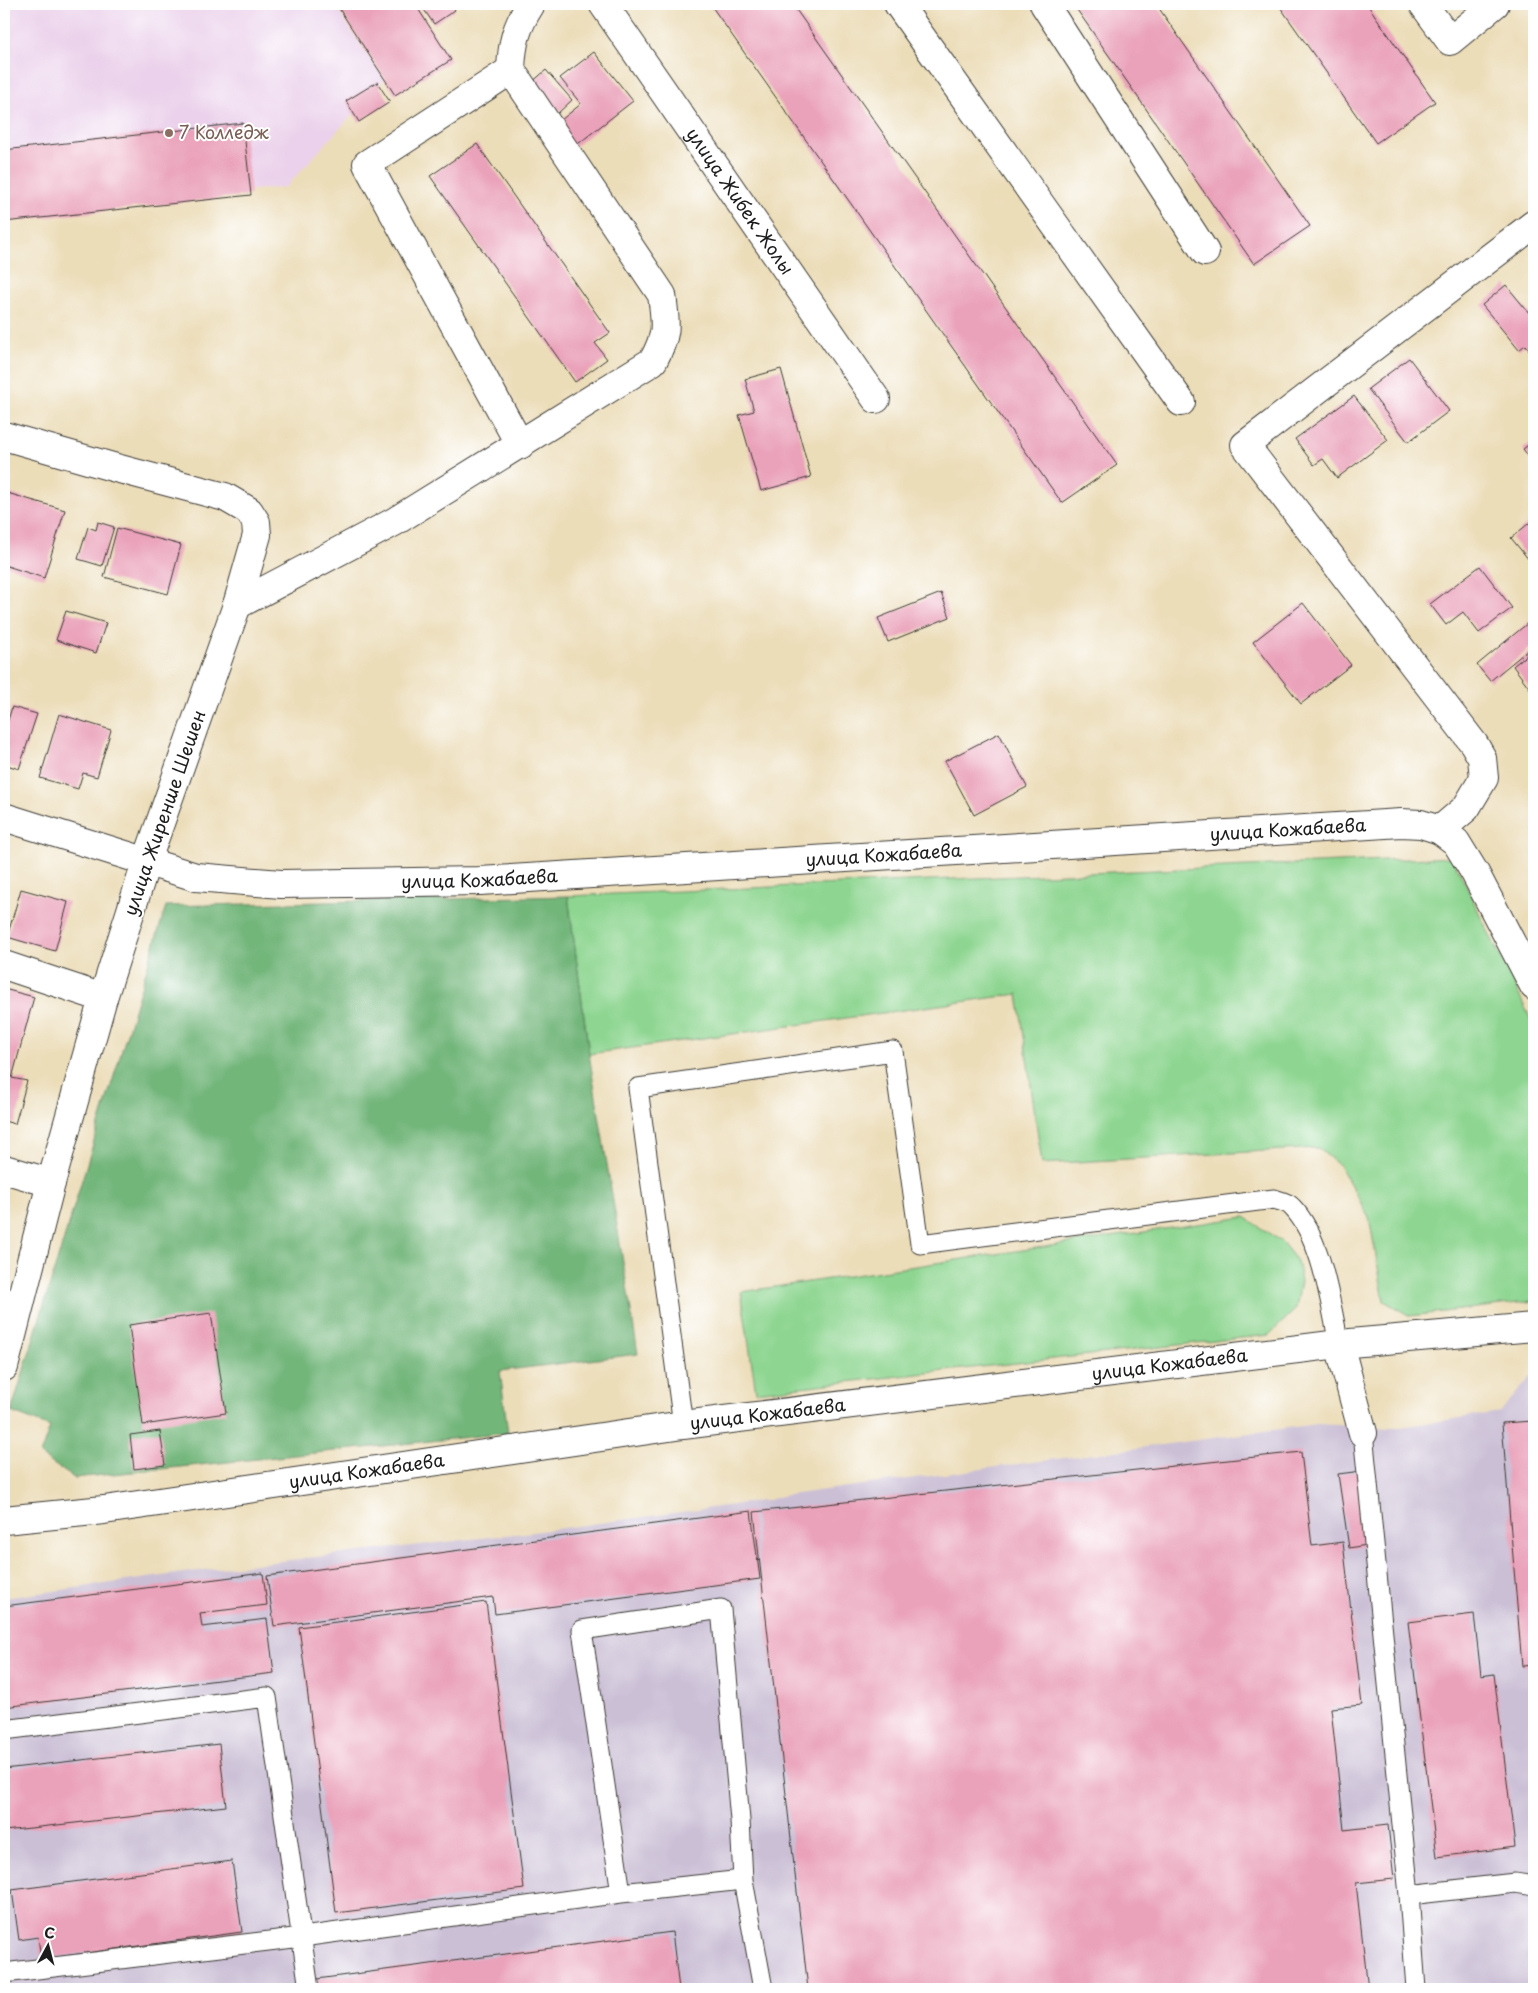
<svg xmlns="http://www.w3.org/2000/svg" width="1538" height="1993" font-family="'Playpen Sans',sans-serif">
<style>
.built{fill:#ebd1eb}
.industrial{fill:#cbbfd5}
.green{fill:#8dd590;stroke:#547856}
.forest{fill:#72b67a;stroke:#47694b}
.building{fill:#eaa2ba}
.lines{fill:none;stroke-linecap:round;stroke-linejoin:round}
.lane-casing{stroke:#3b3934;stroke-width:21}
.street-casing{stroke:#3b3934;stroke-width:30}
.lane{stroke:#fff;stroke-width:19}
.street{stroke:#fff;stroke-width:28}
.education-dot{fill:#8d6e63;stroke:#fff;stroke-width:2}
.labels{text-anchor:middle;stroke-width:4;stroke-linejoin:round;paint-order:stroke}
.education-label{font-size:18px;fill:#785e54;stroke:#fff;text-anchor:start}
.street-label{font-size:18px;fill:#1c1c1c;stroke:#fff}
</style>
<rect width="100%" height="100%" fill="#fff"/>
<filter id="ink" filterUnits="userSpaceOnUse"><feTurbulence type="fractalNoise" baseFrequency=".02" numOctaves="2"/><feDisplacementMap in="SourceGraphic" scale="10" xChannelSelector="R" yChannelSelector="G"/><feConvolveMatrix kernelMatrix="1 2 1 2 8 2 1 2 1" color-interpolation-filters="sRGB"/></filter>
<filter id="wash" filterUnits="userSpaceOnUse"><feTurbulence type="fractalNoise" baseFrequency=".0096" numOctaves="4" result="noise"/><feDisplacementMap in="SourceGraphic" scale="20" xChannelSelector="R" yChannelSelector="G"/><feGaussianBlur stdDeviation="1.12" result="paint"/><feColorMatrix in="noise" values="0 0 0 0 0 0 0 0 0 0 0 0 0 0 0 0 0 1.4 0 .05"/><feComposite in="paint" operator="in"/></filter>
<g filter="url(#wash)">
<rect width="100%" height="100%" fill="#ecddb9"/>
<path class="built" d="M4 4H334L384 80 286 187 4 213Z"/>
<path class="industrial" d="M1534 1373V1989H4V1598L212 1569 533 1532 769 1500 781 1496 1317 1424 1394 1428 1500 1412Z"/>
<path class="green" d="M1452 857 1534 1026V1301L1410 1316 1384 1301 1369 1217 1340 1166 1318 1148 1042 1164 1018 994 589 1054 568 896Z
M1245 1217 1282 1242 1297 1261 1301 1281 1296 1309 1269 1335 756 1392 741 1292Z"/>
<path class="forest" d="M568 896 589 1054 638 1354 500 1371 508 1433 74 1478 40 1455 50 1427 11 1412 166 906Z"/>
<g id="blocks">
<path class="building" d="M336 4H415L451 60 395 95Z
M420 4H452L455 10 434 24Z
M710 4H792L1117 465 1062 503Z
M1073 4H1156L1310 226 1254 264Z
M1278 4H1367L1435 102 1376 143Z
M594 52 633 101 574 147 556 124 581 104 560 78Z
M546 70 572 100 556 115 530 84Z
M377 82 390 102 359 122 346 101Z
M243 123 251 195 4 222V150Z
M477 144 610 333 595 343 607 359 575 382 430 176Z
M1506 285 1534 319V356L1525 345 1519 350 1482 305Z
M1409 358 1449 411 1408 442 1368 389Z
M781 369 811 477 761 491 739 415 754 411 745 379Z
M1354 396 1388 440 1337 478 1323 459 1314 465 1295 439Z
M1534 441V464L1523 449Z
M4 492 65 510 44 578 4 565Z
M1534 519V566L1511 538Z
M98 522 114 527 102 566 78 559 88 527 96 530Z
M117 528 181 545 168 594 104 577Z
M1480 566 1512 608 1479 633 1463 612 1446 625 1430 604Z
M941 593 950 617 888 642 878 618Z
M1303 603 1351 665 1301 704 1253 642Z
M66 611 106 623 96 653 56 640Z
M1534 618V645L1490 681 1477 665Z
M1534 649V694L1513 666Z
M12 707 37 714 19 769 4 764V733Z
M59 714 111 730 97 777 83 773 78 789 40 778Z
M999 733 1027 787 974 815 945 761Z
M21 889 68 902 55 951 7 937Z
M4 989 34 997 12 1078 27 1081 15 1124 4 1121Z
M211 1313 226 1413 143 1425 129 1325Z
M1534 1421V1665L1522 1666 1502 1423Z
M160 1431 165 1465 134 1469 130 1435Z
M1301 1452 1312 1546 1343 1542 1362 1705 1331 1708 1344 1830 1388 1825 1394 1879 1356 1883 1368 1989H808L754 1512Z
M1362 1471 1372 1544 1349 1548 1338 1474Z
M751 1511 760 1579 495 1614 493 1597 274 1626 267 1576Z
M263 1573 267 1605 200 1613 202 1627 267 1619 274 1673 4 1707V1606Z
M486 1602 524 1889 336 1913 299 1627Z
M1474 1614 1481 1676 1494 1674 1515 1847 1437 1857 1408 1622Z
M219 1744 226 1806 4 1831V1769Z
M232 1861 242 1932 41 1959 38 1937 19 1940 12 1890Z
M672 1932 679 1989H318L317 1979Z
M246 1985 247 1989H221V1988Z"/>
</g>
</g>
<g filter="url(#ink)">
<use href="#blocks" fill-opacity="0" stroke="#3b3934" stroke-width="1"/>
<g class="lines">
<g class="lane-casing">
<path id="lane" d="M683 1425 638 1088 893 1051 920 1244 1274 1199C1280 1201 1288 1202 1292 1207 1322 1238 1330 1302 1339 1344
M1363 1433 1409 1895 1416 1989
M4 1730 267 1697 309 1989
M621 1893 582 1630 721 1609 740 1820 743 1880 763 1989
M1409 1895 1515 1883 1534 1886
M4 1973 302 1937 621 1893 743 1880"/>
</g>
<g class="street-casing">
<g id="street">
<path id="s1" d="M603 4 876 399"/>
<path d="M898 4 1181 402"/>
<path d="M1044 4 1205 252"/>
<path d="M1423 4 1450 41 1495 4"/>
<path d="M511 70 367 164 520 445"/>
<path d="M4 436 116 468 225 497 249 511 256 522 257 535 237 605 147 860 103 998 51 1183 4 1367"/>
<path d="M237 605 394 522 653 361C668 333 666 326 662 295L511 70C512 43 516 27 531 4"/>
<path id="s2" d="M4 817 196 877 281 884 480 881 1401 823 1421 824 1440 830 1456 842 1475 873 1534 986"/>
<path d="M1440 830 1466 808 1484 778 1482 758 1474 744 1245 445 1534 224"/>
<path d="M4 965 103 998"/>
<path d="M4 1169 51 1183"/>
<path d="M1339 1344 1363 1433"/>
<path id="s3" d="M4 1520 104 1510 683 1425 1339 1344 1534 1327"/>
</g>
</g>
<use href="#lane" class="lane"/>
<use href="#street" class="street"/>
</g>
</g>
<circle class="education-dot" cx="169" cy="133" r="5"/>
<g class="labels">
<g class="education-label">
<text x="179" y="139">7 Колледж</text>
</g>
<g class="street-label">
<text dy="6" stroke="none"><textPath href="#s1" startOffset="240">улица Жибек Жолы</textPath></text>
<text transform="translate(165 813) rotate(-71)" y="6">улица Жиренше Шешен</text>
<text dy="6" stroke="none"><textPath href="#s2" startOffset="1295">улица Кожабаева</textPath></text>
<text dy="6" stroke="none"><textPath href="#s2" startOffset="890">улица Кожабаева</textPath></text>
<text dy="6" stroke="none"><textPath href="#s2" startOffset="485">улица Кожабаева</textPath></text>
<text dy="6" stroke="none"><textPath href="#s3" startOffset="1176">улица Кожабаева</textPath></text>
<text dy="6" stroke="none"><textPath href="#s3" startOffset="771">улица Кожабаева</textPath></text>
<text dy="6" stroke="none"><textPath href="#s3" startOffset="366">улица Кожабаева</textPath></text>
</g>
</g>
<rect width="1538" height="1993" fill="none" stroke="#fff" stroke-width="20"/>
<g transform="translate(48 1946) rotate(7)" stroke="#ffffff" stroke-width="4" paint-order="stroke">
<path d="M0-4L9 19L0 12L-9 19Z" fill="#1c1c1c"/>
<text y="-8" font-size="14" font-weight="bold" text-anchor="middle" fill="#1c1c1c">С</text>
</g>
</svg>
